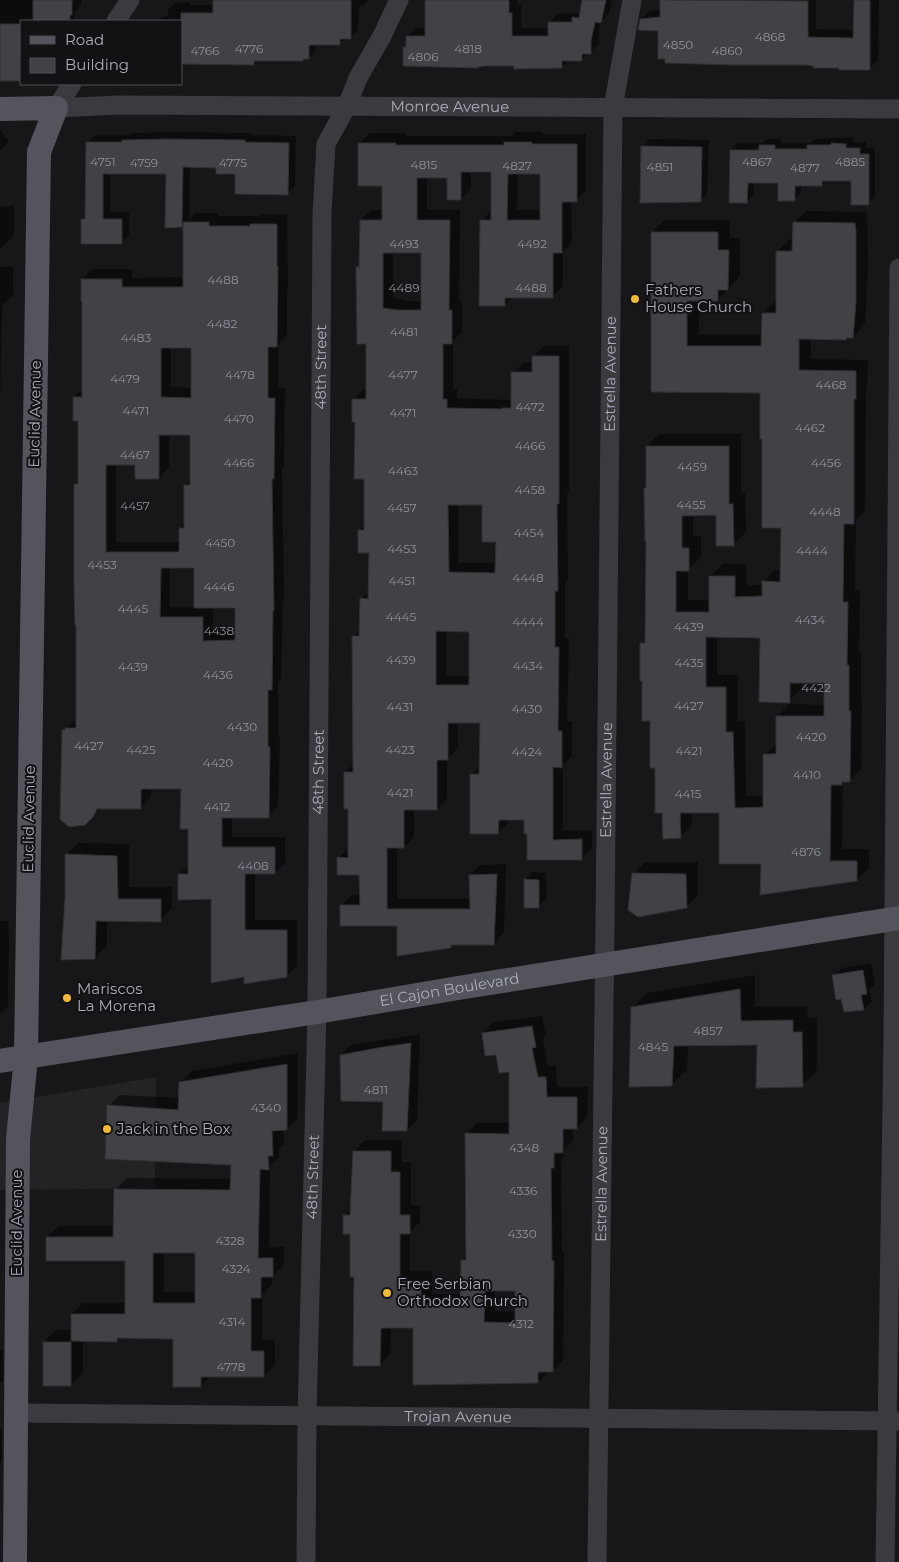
<svg xmlns="http://www.w3.org/2000/svg" width="899" height="1562" font-family="Montserrat,sans-serif">
<style>
.built{fill:#232326}
.shadow{fill:#0007;fill-rule:evenodd}
.building{fill:#414246;stroke:#313134;fill-rule:evenodd}
.lines{fill:none;stroke-linecap:round;stroke-linejoin:round}
.minor{stroke:#3a3a3f;stroke-width:19}
.major{stroke:#54555c;stroke-width:24}
.poi-dot{fill:#f1ba36;stroke:#121114;stroke-width:2}
.labels{text-anchor:middle;stroke-width:4;stroke-linejoin:round;paint-order:stroke}
.number-label{font-size:12px;fill:#8f929c}
.street-label{font-size:15px;fill:#a9adb8;stroke:#121114}
.poi-label{font-size:15px;fill:#a9adb8;stroke:#121114;text-anchor:start}
</style>
<rect width="100%" height="100%" fill="#171719"/>
<path class="built" d="M156 1077 155 1188 0 1190V1103Z"/>
<path class="shadow" d="M0 0H81V4L75 12V18L72 21H21V78L19 80H0Z
M215 0H369L363 6H359L358 30 350 38H345L340 43H316V50L308 58H305L303 60 258 59 254 64 181 21H157L162 17 168 16V10L175 3 190 2V5H214Z
M426 0H517V4H521V28H550V22L558 13 578 14 581 10 583 0H612L609 13 601 21 599 31V44L581 60H569L562 67 515 65 479 66 478 67 405 48 407 45V37L416 28H426Z
M661 0H816V29L855 30V0H879L878 60 870 68 815 65 659 30 641 19 650 11 661 10Z
M0 130 9 141 0 151Z
M175 132 252 133V135L296 136 295 186 287 194 236 172 217 167 190 166 189 219 195 213H219V216H260L262 214H287L288 288 287 290V335L278 344V388H285L284 467 282 469 284 599 283 601 281 679 278 682V737H280L278 806 268 817H232V837H285V863L275 873H255V920H297V965L287 976 246 975 212 898 179 874 189 865V828L182 788H151V797L141 808H101L84 824 63 731 78 718 75 484 79 480V419L74 397 84 388 82 279 93 269H132V278L184 277V222L181 226 167 172H110V212H129V235L122 242 82 219 86 216 87 142 95 135H129L131 133ZM171 347H192V388L171 387ZM169 434H192L191 479 185 485V523L180 528V542H116V464H137L159 478 169 468ZM170 566H195V607H170ZM213 607H236V630L213 631Z
M515 132H542V134H586V190L576 200H571L572 242 563 251V287L552 297H513L505 304 481 221 492 210 493 171H471V189L461 199 448 176 427 177V210H460L459 301H462V332L453 341V389H457V398L513 400V373L523 363H534V356L544 346H569V492L567 494 568 580 565 583V638H569L567 721H572V756L563 765V830H592V848L582 859 528 833 525 819H508V823L498 833 472 774 481 765V722H458V748L447 759V799L437 809H414V837L404 847H397V899H471L470 875 480 865 506 864 504 933 494 943H454L451 947 399 924 341 906 351 895H361V874L338 858 349 848V808L345 772 355 763 353 637 361 630V599L370 591 371 552 360 530 365 524V478L353 400 364 389H368V343L358 267 360 264 361 220 371 210H384V184L359 144 369 133H406V136H512ZM518 172H542V210H517ZM393 252H423V301H408L393 298ZM458 504H483L497 541V563H459ZM446 630H471V676H446Z
M853 137V142H866V148H875V197L868 204 852 180H826L821 185H801V193L794 200 779 182H754V194L747 201 731 150 738 143H763L767 139H781V143H811L815 139Z
M650 139 709 140 707 194 700 201 643 147Z
M0 206H14V235L0 249Z
M806 211 867 212 868 264 865 324 853 337 848 336 846 338H811V359L868 360 867 386 866 387 865 510 856 520 855 590H860L859 653H861V699H862L861 769 849 781H844L843 783 842 849H869V868L856 880 762 863 720 812H692V825L680 837 663 812 656 767 642 644 647 639V539L645 488 647 487V446L659 434H741V492H745L746 532 733 544 717 514H693V536H701V557L688 570V600H710V576L723 564H746L747 585H763V582L775 570H782L783 527 762 392 652 391V232L665 220H730V238H740V276L718 300H699V334H763V313L775 301H777V252L789 239H794V223ZM717 636H761L789 701 801 689 802 682H825V705L789 704 777 717V743L765 755V796H746L745 721H738V675H717Z
M0 267H13V295L2 306 0 406Z
M78 843 129 844V887H172V908L160 920H107V946L95 958 66 898V855Z
M645 862H698V895L686 907 633 874Z
M533 872 546 873 547 898 539 906 525 880Z
M0 921H8L9 941 8 1006 0 1014Z
M871 963 875 985 869 990 872 1001 864 1009 834 976 842 968Z
M755 975V1006H808L807 1018H817V1071L802 1085 758 1044 688 1045 687 1070 672 1084 633 1008 647 993Z
M542 1016 546 1035 543 1039 548 1066H556L557 1087H588L587 1117 577 1128H573V1141L564 1150V1156L561 1159 562 1251H564L563 1360 552 1371H549L538 1382 414 1327H391L390 1354 380 1365 355 1276 351 1232 344 1216 352 1208 354 1151 365 1140H402V1162H411V1205H420V1222L410 1232V1271H432V1294H462V1260L467 1255 466 1134 477 1123H510L511 1071 483 1033 494 1022ZM495 1290H516V1312L495 1311Z
M420 1034 417 1120 407 1130 384 1101 341 1055 351 1045Z
M298 1053V1118L286 1129H283L284 1144 279 1149V1157L270 1166 269 1247H284V1265L272 1276V1285L262 1295V1340H275V1364L264 1376H211L201 1386 174 1338 120 1337 116 1340H83V1373L71 1385 44 1342 56 1330H72V1314L83 1303H126V1260L47 1237 59 1226H114L115 1190 127 1178 232 1179V1163L108 1106 120 1095 180 1098V1083L192 1071ZM164 1252H196L197 1292H164Z
M0 1350H3V1381L0 1383Z
M0 1429H2V1461L0 1463Z"/>
<path class="building" d="M33 0H72V15H70V20H66V21H33Z
M213 0H351V39H340V45H309V59H303V61H254V65L181 64V13H213Z
M425 0H509V13H512V36H548V22H572V17L579 18 582 0H606L601 23 595 22 591 41V54H582V61H562V68L514 69V66H484L478 67V68L403 66V47H406V36H425Z
M660 0 808 1V37L853 38 854 0H870V70H839V68H813V66L807 65H734L665 63V59H658V31L638 30 640 19 660 17Z
M0 24H21L20 81H0Z
M167 139 245 140V142L289 143 288 195 235 194V174H216V168L183 167 182 227 165 228 166 174H103V219H122V244H81V219H85L86 142H122V140Z
M504 142H532V144H577V202H562V253H553V298H505V306H479L480 220H491V172H461V200H447V178H417V220H450L449 310H452V344H443V399H447V408L502 409V408H511V372H532V356H559V504H557L558 591H555V647H559L558 731H562V768L553 767V840L582 839V860H527V834H524V820H499L498 834H470V774H479L480 723H448V760H437V810H404V848H387V909H470L469 875 497 874 494 945H451V948L397 956V926H340V905H360L359 875H337V857L348 858V809H344V772H353L352 636H359L360 598 368 599 369 553H358V530H364V479H354L355 422H352V399H366V344H357L356 267H359L360 220H382V186H358V143H396V145H504ZM508 174H540V220H507ZM383 253H421V310H397L383 308ZM448 505H482V542H496L495 573 449 572ZM436 631 469 632V685H436Z
M831 143 846 144V148H860V154H869V205H851V181H822V186H795V201H778V183H748L747 203H729L730 150H759V145H775V149H807V145H831Z
M641 146 702 147 701 202 640 203Z
M183 222H209V226H250V224H277V266H278L277 347H268V398H275L274 479H272L274 611H273L272 690H268V747H270L269 818H222V847H275V874H245V930H287V977L244 984V977L211 983V899L178 900V874H188V829H180L181 789H141V809H97L93 817 85 825 69 827 60 819 62 730H65V728H76V625H75L74 587V484H78V421H73V397H82V301H81V279H122V287H183ZM161 348H191V398L161 397ZM159 435H190V485H184V528H179V552H106V465H135V479H159ZM161 568H194V608H235V640L203 641V617H160Z
M793 222 855 223 856 231V302L853 338H846V340L799 339V370L856 371V399H854V524H844L843 602H848L847 665H849V711H851L850 782H842V785H831L830 861H857V881L760 895 761 864H719V813H680L681 838 663 839 662 813H655V768H650V721H642V681H640V643H645L646 541H645L644 488H646V446H729V504H733L734 546H716V515L682 516V548H689V571H676V612H709V576H735V597L762 596V581L780 582 781 528H762V439H760V393L651 392V232H718V250H729L728 290H718V301H687V346H761L762 313H776V251H792ZM706 637 760 638 759 702 790 703V683H824V716H776V754H763V807L735 808 733 732H726V687H706Z
M65 854 117 856 118 899H161V922L96 921 95 959 61 960 65 898Z
M632 873 686 874 687 908 638 917 628 910Z
M524 879 539 880V908H524Z
M863 970 867 994 861 995 864 1010 844 1012 841 999 836 1000 832 975Z
M740 989 741 1021 793 1020V1032H802L803 1087 756 1088 757 1045 674 1046 672 1086 629 1087 631 1007Z
M532 1026 536 1047 532 1048 538 1077H546L547 1097H577V1129H563V1153H554V1168H551L552 1261H554L553 1372H538V1383L413 1385V1328H381L380 1366H353L354 1277H350V1234H343V1215H350L353 1151H391V1172H400V1215H410V1234H400V1281H421V1304H460L461 1260H466L465 1133 509 1134V1072L499 1073 496 1055 485 1056 482 1033ZM485 1291H515V1323L484 1322Z
M411 1043 407 1131H382L383 1102 341 1101 340 1055 383 1047Z
M287 1064V1130L272 1131 273 1156H268L269 1170 260 1169 258 1258H273V1277H261V1298H251V1351H264V1377H201V1387H173V1339L117 1338V1342L71 1341V1314H125V1261H46V1237H113L114 1189 230 1190 231 1165 105 1159 107 1105 178 1110 179 1082ZM153 1253H195V1303H153Z
M43 1342H71V1386H43Z"/>
<g class="lines">
<g class="minor">
<path d="M116 21 130 0"/>
<path id="s1" d="M56 108 118 105 899 109"/>
<path d="M56 108 72 84"/>
<path id="s2" d="M17 1413 898 1421"/>
<path id="s3" d="M306 1562 307 1416 317 1012 322 214 326 144 347 106 358 78 382 36 399 0"/>
<path id="s4" d="M597 1562 605 926 613 108 632 0"/>
<path d="M885 1562 893 1038 899 268"/>
</g>
<g class="major">
<path d="M0 109 56 108 39 152 26 1057 18 1139 15 1562"/>
<path id="s5" d="M0 1061 317 1012 458 988 899 918"/>
</g>
</g>
<g class="poi-dot">
<circle cx="635" cy="299" r="5"/>
<circle cx="67" cy="998" r="5"/>
<circle cx="107" cy="1129" r="5"/>
<circle cx="387" cy="1293" r="5"/>
</g>
<g class="labels">
<g class="number-label">
<text x="770" y="41">4868</text>
<text x="678" y="49">4850</text>
<text x="249" y="53">4776</text>
<text x="468" y="53">4818</text>
<text x="205" y="55">4766</text>
<text x="727" y="55">4860</text>
<text x="423" y="61">4806</text>
<text x="103" y="166">4751</text>
<text x="757" y="166">4867</text>
<text x="850" y="166">4885</text>
<text x="144" y="167">4759</text>
<text x="233" y="167">4775</text>
<text x="424" y="169">4815</text>
<text x="517" y="170">4827</text>
<text x="660" y="171">4851</text>
<text x="805" y="172">4877</text>
<text x="404" y="248">4493</text>
<text x="532" y="248">4492</text>
<text x="223" y="284">4488</text>
<text x="404" y="292">4489</text>
<text x="531" y="292">4488</text>
<text x="222" y="328">4482</text>
<text x="404" y="336">4481</text>
<text x="136" y="342">4483</text>
<text x="240" y="379">4478</text>
<text x="403" y="379">4477</text>
<text x="125" y="383">4479</text>
<text x="831" y="389">4468</text>
<text x="530" y="411">4472</text>
<text x="136" y="415">4471</text>
<text x="403" y="417">4471</text>
<text x="239" y="423">4470</text>
<text x="810" y="432">4462</text>
<text x="530" y="450">4466</text>
<text x="135" y="459">4467</text>
<text x="239" y="467">4466</text>
<text x="826" y="467">4456</text>
<text x="692" y="471">4459</text>
<text x="403" y="475">4463</text>
<text x="530" y="494">4458</text>
<text x="691" y="509">4455</text>
<text x="135" y="510">4457</text>
<text x="402" y="512">4457</text>
<text x="825" y="516">4448</text>
<text x="529" y="537">4454</text>
<text x="220" y="547">4450</text>
<text x="402" y="553">4453</text>
<text x="812" y="555">4444</text>
<text x="102" y="569">4453</text>
<text x="528" y="582">4448</text>
<text x="402" y="585">4451</text>
<text x="219" y="591">4446</text>
<text x="133" y="613">4445</text>
<text x="401" y="621">4445</text>
<text x="810" y="624">4434</text>
<text x="528" y="626">4444</text>
<text x="689" y="631">4439</text>
<text x="219" y="635">4438</text>
<text x="401" y="664">4439</text>
<text x="689" y="667">4435</text>
<text x="528" y="670">4434</text>
<text x="133" y="671">4439</text>
<text x="218" y="679">4436</text>
<text x="816" y="692">4422</text>
<text x="689" y="710">4427</text>
<text x="400" y="711">4431</text>
<text x="527" y="713">4430</text>
<text x="242" y="731">4430</text>
<text x="811" y="741">4420</text>
<text x="89" y="750">4427</text>
<text x="141" y="754">4425</text>
<text x="400" y="754">4423</text>
<text x="689" y="755">4421</text>
<text x="527" y="756">4424</text>
<text x="218" y="767">4420</text>
<text x="807" y="779">4410</text>
<text x="400" y="797">4421</text>
<text x="688" y="798">4415</text>
<text x="217" y="811">4412</text>
<text x="806" y="856">4876</text>
<text x="253" y="870">4408</text>
<text x="708" y="1035">4857</text>
<text x="653" y="1051">4845</text>
<text x="376" y="1094">4811</text>
<text x="266" y="1112">4340</text>
<text x="524" y="1152">4348</text>
<text x="523" y="1195">4336</text>
<text x="522" y="1238">4330</text>
<text x="230" y="1245">4328</text>
<text x="236" y="1273">4324</text>
<text x="232" y="1326">4314</text>
<text x="521" y="1328">4312</text>
<text x="231" y="1371">4778</text>
</g>
<g class="street-label">
<text dy="5" stroke="none"><textPath href="#s1" startOffset="394">Monroe Avenue</textPath></text>
<text dy="5" stroke="none"><textPath href="#s3" startOffset="1195">48th Street</textPath></text>
<text dy="5" stroke="none"><textPath href="#s4" startOffset="1188">Estrella Avenue</textPath></text>
<text transform="translate(35 414) rotate(-89)" y="5">Euclid Avenue</text>
<text dy="5" stroke="none"><textPath href="#s3" startOffset="790">48th Street</textPath></text>
<text dy="5" stroke="none"><textPath href="#s4" startOffset="782">Estrella Avenue</textPath></text>
<text transform="translate(29 819) rotate(-89)" y="5">Euclid Avenue</text>
<text dy="5" stroke="none"><textPath href="#s5" startOffset="455">El Cajon Boulevard</textPath></text>
<text dy="5" stroke="none"><textPath href="#s3" startOffset="385">48th Street</textPath></text>
<text dy="5" stroke="none"><textPath href="#s4" startOffset="378">Estrella Avenue</textPath></text>
<text transform="translate(17 1223) rotate(-90)" y="5">Euclid Avenue</text>
<text dy="5" stroke="none"><textPath href="#s2" startOffset="441">Trojan Avenue</textPath></text>
</g>
<g class="poi-label">
<text x="645" y="295">Fathers<tspan x="645" dy="17">House Church</tspan></text>
<text x="77" y="994">Mariscos<tspan x="77" dy="17">La Morena</tspan></text>
<text x="117" y="1134">Jack in the Box</text>
<text x="397" y="1289">Free Serbian<tspan x="397" dy="17">Orthodox Church</tspan></text>
</g>
</g>
<rect x="20" y="20" width="162" height="65" fill="#121114" stroke="#4e4f56"/>
<rect x="30" y="36" width="25" height="8" fill="#54555c" stroke="#4e4f56"/>
<text x="65" y="45" font-size="15" fill="#a9adb8">Road</text>
<rect x="30" y="58" width="25" height="15" fill="#414246" stroke="#4e4f56"/>
<text x="65" y="70" font-size="15" fill="#a9adb8">Building</text>
</svg>
